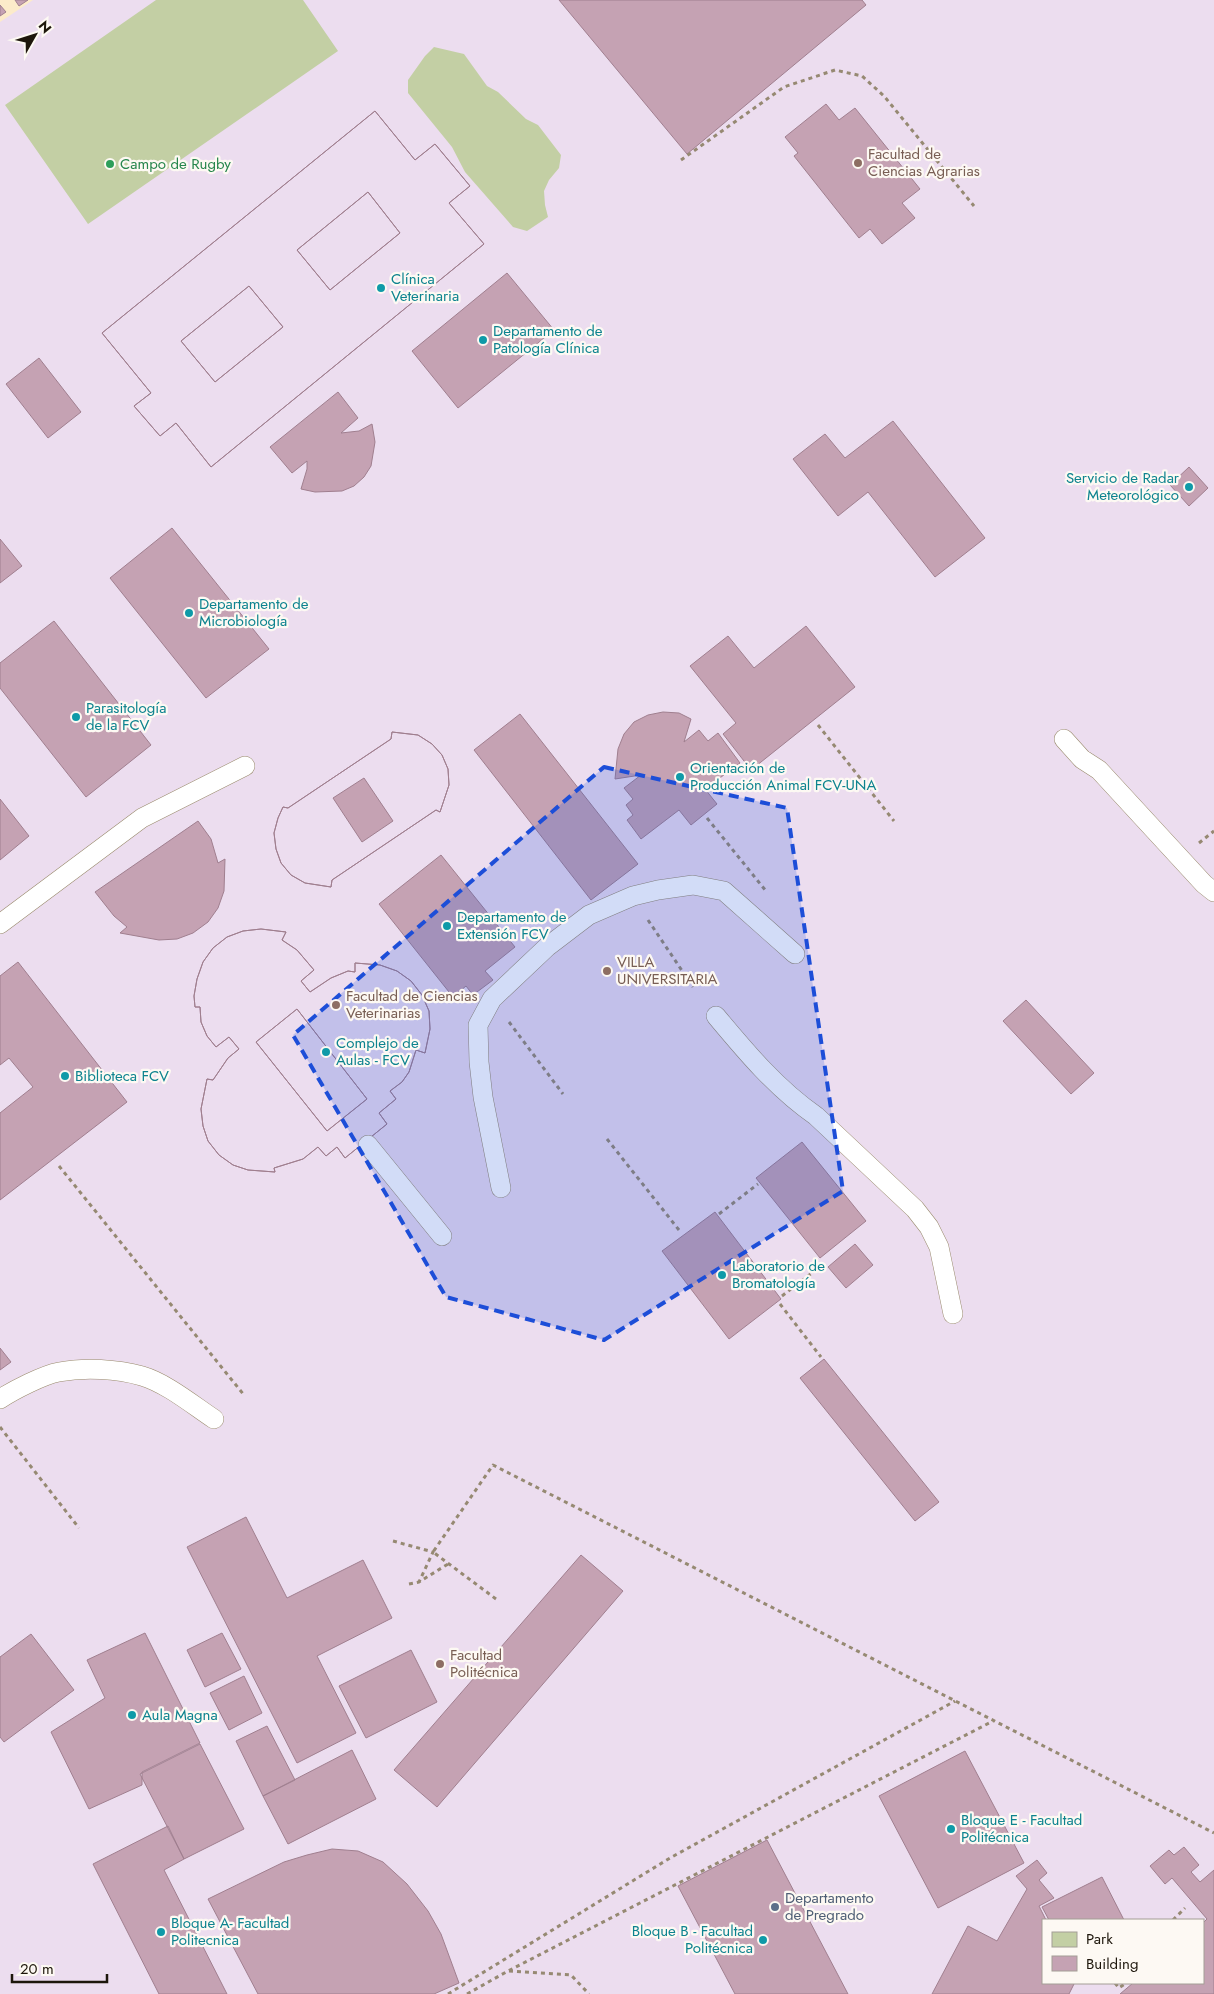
<svg xmlns="http://www.w3.org/2000/svg" width="1214" height="1994" font-family="Jost,sans-serif">
<style>
.education{fill:#ecddef;fill-rule:evenodd}
.green{fill:#c3cfa4}
.building{fill:#c5a2b3;stroke:#a07f8f;fill-rule:evenodd}
.lines{fill:none;stroke-linecap:round;stroke-linejoin:round}
.lane-casing{stroke:#998a6c;stroke-width:20}
.path{stroke:#968972;stroke-width:3;stroke-dasharray:4 4;stroke-linecap:butt}
.lane{stroke:#fff;stroke-width:19}
.marked{fill:#1d4ed8;fill-opacity:0.2;stroke:#1d4ed8;stroke-width:4;stroke-dasharray:10 6;stroke-linejoin:round}
.education-dot{fill:#8d6e63;stroke:#fdf9f3;stroke-width:2}
.leisure-dot{fill:#2e9e5b;stroke:#fdf9f3;stroke-width:2}
.culture-dot{fill:#0f9aa8;stroke:#fdf9f3;stroke-width:2}
.service-dot{fill:#5c6f8a;stroke:#fdf9f3;stroke-width:2}
.labels{text-anchor:middle;stroke-width:4.5;stroke-linejoin:round;paint-order:stroke}
.education-label{font-size:15px;fill:#785e54;stroke:#fdf9f3;text-anchor:start}
.leisure-label{font-size:15px;fill:#27864d;stroke:#fdf9f3;text-anchor:start}
.culture-label{font-size:15px;fill:#0d838f;stroke:#fdf9f3;text-anchor:start}
.service-label{font-size:15px;fill:#4e5e75;stroke:#fdf9f3;text-anchor:start}
</style>
<rect width="100%" height="100%" fill="#fcebca"/>
<path class="education" d="M33 0H1214V1994H0V22ZM1043 1920H1203V1983H1043Z"/>
<path class="green" d="M156 0H303L338 51 88 224 5 105Z
M434 47 464 54 487 86 498 92 526 119 538 125 561 155 559 168 549 180 544 191 545 205 548 217 527 231 513 227 465 172 452 147 408 93V80L425 56Z"/>
<path class="building" d="M15 0H28L19 6Z
M559 0H862L866 5 687 154Z
M0 5 6 12 0 16Z
M826 104 839 120 855 108 920 189 902 203 915 218 882 244 870 229 859 238 794 156 798 153 785 137Z
M375 111 415 160 435 144 470 186 449 203 484 244 211 467 176 423 160 436 134 406 151 393 102 333ZM368 192 400 233 330 290 297 250ZM249 286 283 327 215 382 181 341Z
M375 111 415 160 435 144 470 186 449 203 484 244 211 467 176 423 160 436 134 406 151 393 102 333ZM368 192 400 233 330 290 297 250ZM249 286 283 327 215 382 181 341Z
M507 273 554 330 458 408 412 351Z
M39 358 81 412 48 438 6 384Z
M338 392 358 418 341 433 359 431 372 424 375 442 371 466 364 477 354 486 342 491 315 492 301 489 307 469V461L292 473 270 447Z
M893 421 985 538 935 577 868 492 838 516 793 459 825 434 845 458Z
M1189 467 1208 488 1189 506 1170 485Z
M172 528 269 649 206 698 110 578Z
M0 539 22 566 0 583Z
M54 621 151 745 86 797 0 688V663Z
M806 626 855 687 751 770 723 734 736 723 690 666 728 636 754 668Z
M663 712 679 713 691 719 684 742 699 730 708 741 718 733 740 763 705 789 717 804 691 825 679 810 641 839 627 820 633 815 626 805 633 799 624 788 641 775 615 779 618 749 624 734 634 722 648 715Z
M520 714 638 864 591 900 474 750Z
M392 732 418 735 432 744 442 755 448 769 449 785 440 812 436 810 332 880 331 887 305 883 291 875 281 863 276 849 274 833 278 818 283 807 288 808 391 739ZM364 778 393 821 362 842 333 798Z
M392 732 418 735 432 744 442 755 448 769 449 785 440 812 436 810 332 880 331 887 305 883 291 875 281 863 276 849 274 833 278 818 283 807 288 808 391 739Z
M0 799 29 836 0 860Z
M198 821 211 839 218 863 225 859 224 891 218 908 208 922 193 933 177 939 159 940 120 933 127 927 114 916 95 892Z
M441 855 515 947 485 971 493 980 473 995 466 986 453 997 379 904Z
M261 929 286 932 282 940 297 950 314 970 301 981 310 992 331 978 348 971 355 972V963L380 965 397 971 411 981 422 995 429 1011 430 1029 425 1053 416 1050 409 1072 402 1082 390 1091 396 1099 379 1113 387 1124 345 1158 337 1147 326 1156 318 1147 303 1159 274 1168 275 1172 248 1170 233 1165 219 1155 208 1141 203 1126 201 1109 207 1079 213 1080 228 1058 239 1049 229 1037 216 1047 207 1036 201 1022 200 1007H195L194 996 197 979 203 962 213 948 227 937 243 931ZM297 1009 367 1099 327 1131 256 1042Z
M261 929 286 932 282 940 297 950 314 970 301 981 310 992 331 978 348 971 355 972V963L380 965 397 971 411 981 422 995 429 1011 430 1029 425 1053 416 1050 409 1072 402 1082 390 1091 396 1099 379 1113 387 1124 345 1158 337 1147 326 1156 318 1147 303 1159 274 1168 275 1172 248 1170 233 1165 219 1155 208 1141 203 1126 201 1109 207 1079 213 1080 228 1058 239 1049 229 1037 216 1047 207 1036 201 1022 200 1007H195L194 996 197 979 203 962 213 948 227 937 243 931Z
M18 962 127 1102 0 1200V1113L33 1087 9 1058 0 1065V976Z
M1026 1000 1094 1073 1071 1094 1003 1021Z
M297 1009 367 1099 327 1131 256 1042Z
M802 1142 866 1221 820 1258 756 1178Z
M715 1212 781 1299 729 1339 662 1251Z
M855 1244 873 1265 846 1288 828 1267Z
M0 1348 11 1362 0 1370Z
M824 1359 939 1502 915 1521 800 1378Z
M246 1517 287 1598 363 1560 392 1618 317 1656 356 1733 297 1763 187 1547Z
M581 1555 623 1591 437 1807 394 1770Z
M145 1633 200 1743 142 1772V1785L89 1809 51 1732 105 1698 87 1660Z
M222 1633 241 1669 205 1687 187 1650Z
M31 1634 74 1690 4 1742 0 1737V1657Z
M411 1650 437 1702 366 1738 339 1686Z
M244 1676 262 1713 229 1730 210 1693Z
M267 1726 295 1780 263 1796 236 1741Z
M200 1744 244 1829 184 1859 140 1774Z
M352 1750 376 1799 288 1844 263 1796Z
M965 1751 1024 1863 938 1908 879 1796Z
M168 1826 184 1859 164 1870 227 1994H159L93 1864Z
M767 1840 848 1994H735L678 1886Z
M1184 1847 1199 1865 1191 1872 1200 1882 1214 1870V1994H1120L1133 1983H1203V1923L1207 1919 1172 1878 1165 1884 1150 1866 1169 1850 1174 1855Z
M332 1849 358 1851 383 1862 407 1884 428 1911 441 1934 459 1983 434 1994H258L208 1899 284 1862 307 1855Z
M1037 1860 1047 1873 1039 1880 1054 1898 1039 1906 1046 1920H1043V1983H1072L1074 1984 1069 1994H932L968 1926 997 1941 1027 1889 1016 1876Z
M1102 1877 1124 1920H1049L1042 1907Z"/>
<g class="lines">
<g class="lane-casing">
<path id="lane" d="M1064 739 1082 759 1099 770 1204 884 1214 892
M0 924 142 818 245 766
M716 1016C746 1052 777 1089 816 1116L915 1209 929 1227 939 1247 953 1314
M368 1145 442 1236
M501 1188 483 1097 479 1062 478 1025 492 999 547 947 589 915 633 896 658 890 693 885 724 891 795 954
M0 1399C14 1390 43 1375 59 1372 85 1367 117 1369 142 1376 166 1383 193 1405 214 1419"/>
</g>
<path class="path" d="M681 160 784 87 835 70 862 76 884 96 974 206
M818 725 894 821
M707 818 766 891
M1199 843 1214 831
M648 920 693 987
M509 1022 563 1094
M607 1139 679 1230
M59 1166 244 1395
M719 1214 758 1184
M782 1296 821 1266
M780 1304 821 1357
M0 1427 79 1528
M393 1541 433 1552 419 1582
M409 1584 419 1582 448 1564
M496 1599 433 1552 493 1465 1214 1833
M1173 1920 1185 1908
M509 1971 571 1975 589 1994
M1115 1983 1119 1988 1126 1983
M448 1994 670 1858 955 1701
M467 1994 508 1971 993 1721"/>
<use href="#lane" class="lane"/>
</g>
<path class="marked" d="M604 767 787 808 843 1191 604 1340 446 1297 293 1035Z"/>
<g class="education-dot">
<circle cx="858" cy="163" r="5"/>
<circle cx="607" cy="971" r="5"/>
<circle cx="336" cy="1005" r="5"/>
<circle cx="440" cy="1664" r="5"/>
</g>
<circle class="leisure-dot" cx="110" cy="164" r="5"/>
<g class="culture-dot">
<circle cx="381" cy="288" r="5"/>
<circle cx="483" cy="340" r="5"/>
<circle cx="1189" cy="487" r="5"/>
<circle cx="189" cy="613" r="5"/>
<circle cx="76" cy="717" r="5"/>
<circle cx="680" cy="777" r="5"/>
<circle cx="447" cy="926" r="5"/>
<circle cx="326" cy="1052" r="5"/>
<circle cx="65" cy="1076" r="5"/>
<circle cx="722" cy="1275" r="5"/>
<circle cx="132" cy="1715" r="5"/>
<circle cx="951" cy="1829" r="5"/>
<circle cx="161" cy="1932" r="5"/>
<circle cx="763" cy="1940" r="5"/>
</g>
<circle class="service-dot" cx="775" cy="1907" r="5"/>
<g class="labels">
<g class="education-label">
<text x="868" y="159">Facultad de<tspan x="868" dy="17">Ciencias Agrarias</tspan></text>
<text x="617" y="967">VILLA<tspan x="617" dy="17">UNIVERSITARIA</tspan></text>
<text x="346" y="1001">Facultad de Ciencias<tspan x="346" dy="17">Veterinarias</tspan></text>
<text x="450" y="1660">Facultad<tspan x="450" dy="17">Politécnica</tspan></text>
</g>
<g class="leisure-label">
<text x="120" y="169">Campo de Rugby</text>
</g>
<g class="culture-label">
<text x="391" y="284">Clínica<tspan x="391" dy="17">Veterinaria</tspan></text>
<text x="493" y="336">Departamento de<tspan x="493" dy="17">Patología Clínica</tspan></text>
<text x="1179" y="483" text-anchor="end">Servicio de Radar<tspan x="1179" dy="17">Meteorológico</tspan></text>
<text x="199" y="609">Departamento de<tspan x="199" dy="17">Microbiología</tspan></text>
<text x="86" y="713">Parasitología<tspan x="86" dy="17">de la FCV</tspan></text>
<text x="690" y="773">Orientación de<tspan x="690" dy="17">Producción Animal FCV-UNA</tspan></text>
<text x="457" y="922">Departamento de<tspan x="457" dy="17">Extensión FCV</tspan></text>
<text x="336" y="1048">Complejo de<tspan x="336" dy="17">Aulas - FCV</tspan></text>
<text x="75" y="1081">Biblioteca FCV</text>
<text x="732" y="1271">Laboratorio de<tspan x="732" dy="17">Bromatología</tspan></text>
<text x="142" y="1720">Aula Magna</text>
<text x="961" y="1825">Bloque E - Facultad<tspan x="961" dy="17">Politécnica</tspan></text>
<text x="171" y="1928">Bloque A- Facultad<tspan x="171" dy="17">Politecnica</tspan></text>
<text x="753" y="1936" text-anchor="end">Bloque B - Facultad<tspan x="753" dy="17">Politécnica</tspan></text>
</g>
<g class="service-label">
<text x="785" y="1903">Departamento<tspan x="785" dy="17">de Pregrado</tspan></text>
</g>
</g>
<rect x="1042" y="1919" width="162" height="65" fill="#fdf9f3" stroke="#a39e96"/>
<rect x="1052" y="1932" width="25" height="15" fill="#c3cfa4" stroke="#a39e96"/>
<text x="1086" y="1944" font-size="15" fill="#1d160b">Park</text>
<rect x="1052" y="1956" width="25" height="15" fill="#c5a2b3" stroke="#a39e96"/>
<text x="1086" y="1969" font-size="15" fill="#1d160b">Building</text>
<g transform="translate(35 35) rotate(51)" stroke="#fdf9f3" stroke-width="4" paint-order="stroke">
<path d="M0-4L9 19L0 12L-9 19Z" fill="#1d160b"/>
<text y="-8" font-size="14" font-weight="bold" text-anchor="middle" fill="#1d160b">N</text>
</g>
<path d="M12 1974v8h95v-8" fill="none" stroke="#1d160b" stroke-width="2.5"/>
<text x="20" y="1974" font-size="15" fill="#1d160b" stroke="#fdf9f3" stroke-width="4" paint-order="stroke">20 m</text>
</svg>
